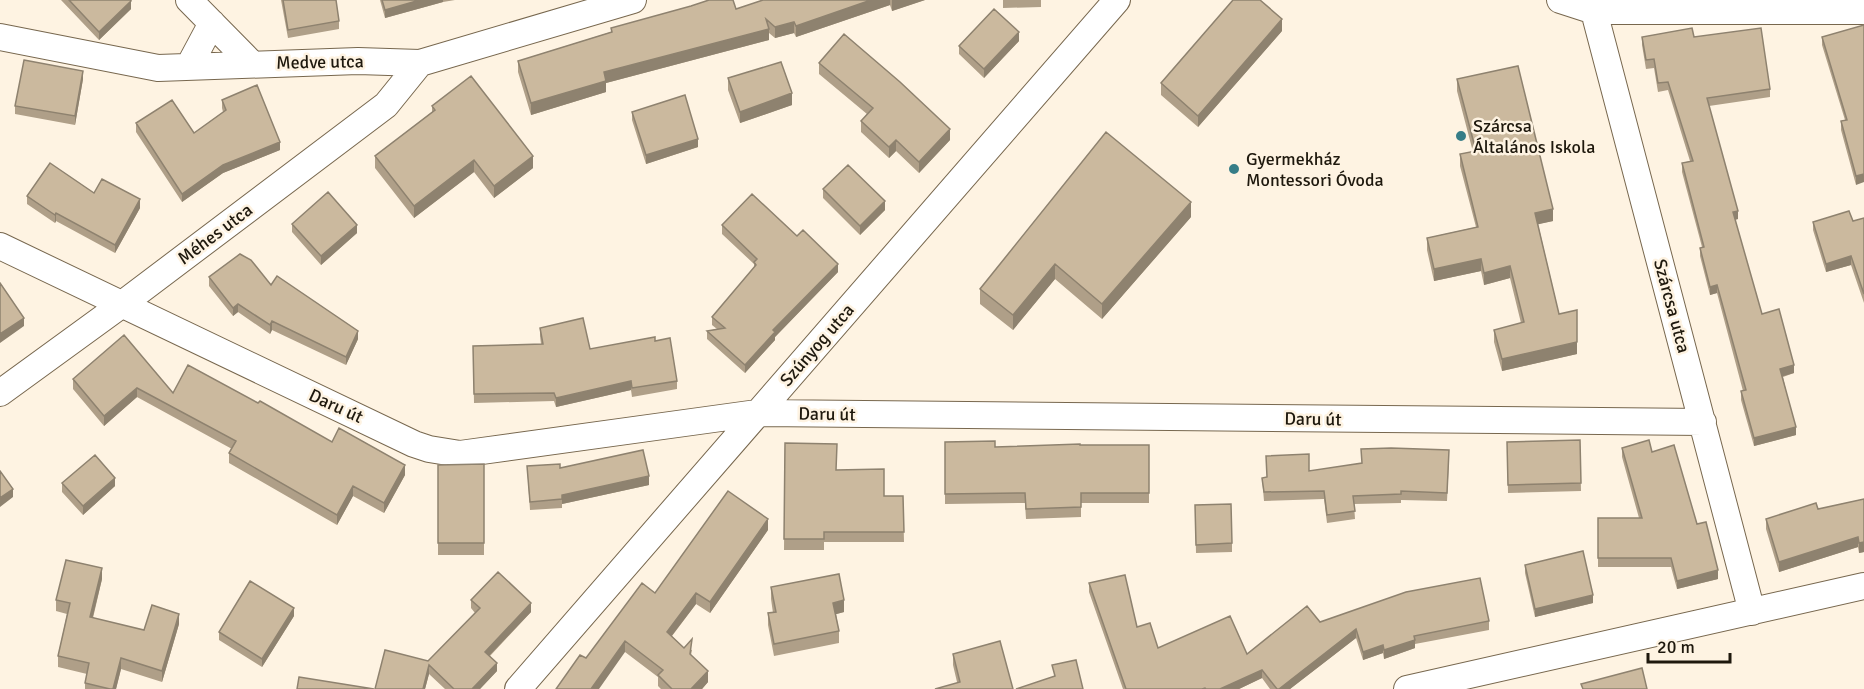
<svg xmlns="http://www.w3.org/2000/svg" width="1864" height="689" font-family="Signika,sans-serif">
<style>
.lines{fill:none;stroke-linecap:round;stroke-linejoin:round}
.street-casing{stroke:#77674e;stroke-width:28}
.street{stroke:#fff;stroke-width:26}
.wall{fill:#af9f88}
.shaded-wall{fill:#8e826f}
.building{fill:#cbb99e;stroke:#8e826f;stroke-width:1.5}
.poi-dot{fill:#367d87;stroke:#fef3e2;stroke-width:2}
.labels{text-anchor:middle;stroke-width:5;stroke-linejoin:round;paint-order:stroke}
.street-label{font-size:18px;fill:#1e180d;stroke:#fef3e2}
.poi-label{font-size:18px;fill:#1e180d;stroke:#fef3e2;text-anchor:start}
</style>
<rect width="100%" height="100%" fill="#fef3e2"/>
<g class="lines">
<g class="street-casing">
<path id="street" d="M189 0 252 64
M1560 0 1594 11H1864
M1591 0 1752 612
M0 37 158 68 358 61 420 63 633 0
M189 66 212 23
M0 246 414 444 429 449 460 454 757 413 1703 422
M0 393 121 305 386 105 420 63
M518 689 1117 0
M1407 689 1864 586"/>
</g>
<use href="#street" class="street"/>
</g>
<path class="wall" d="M61 0H131V9L99 40Z
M281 0H336L339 21V29L288 38Z
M380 0H455L443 2 385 18Z
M763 0H925L892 11 890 5 796 37 794 33 775 38 769 33V40L606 83V92L531 115 518 72V61L611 32V28L736 9Z
M1003 0H1041V7L1003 8Z
M1864 25 1856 185 1841 130V121L1845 120 1822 45V37Z
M1282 31 1198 127 1161 95V83Z
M1642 37H1694L1770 89V97L1709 106 1738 219 1735 220 1762 314 1794 373 1783 377 1796 435 1754 446 1741 400V391H1743L1717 293 1710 295 1700 256V248L1702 247 1682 172V163L1690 161 1668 90 1658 92 1654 68 1646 69 1642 45Z
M1019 41 984 78 959 54V46Z
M819 63 950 140 919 173 896 151 889 158 861 132V121L867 114 819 74Z
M728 78 792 105 740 123 728 90Z
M83 79 75 125 15 114V106Z
M1457 79 1553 221 1538 224 1559 314 1577 354 1502 371 1494 342V330L1521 323 1510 278 1484 285 1481 271 1434 281 1427 250V238L1476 227 1460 166V154L1473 152 1457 91Z
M222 100 280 150 223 173 182 202 136 132V123L194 133 223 112 222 108Z
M432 106 533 168 494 198 474 172 414 218 375 168V156L432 112Z
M632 112 698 147 646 164 632 120Z
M823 189 885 210 860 235 823 198Z
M94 193 140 208 115 253 56 221 55 223 27 204V196Z
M1191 217 1102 319 1055 279 1013 330 980 304V289Z
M1864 218V303L1851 265 1826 272 1813 230V222L1853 221Z
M292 224 357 233 321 265 292 232Z
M722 225 797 236 838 272 775 337V340L745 373 707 339V331L717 329 712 325V317L754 268V264L722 234Z
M209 277 271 285 358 339 346 365 272 330 270 334 238 312 233 316 209 286Z
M540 328 590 349 655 341 677 381V389L632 397 631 390 556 407 554 401 474 403 473 346 541 344 540 336Z
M73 379 173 393 332 442 405 475 384 513 353 496 337 525 229 463V453L232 449 137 397 104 426 73 389Z
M1580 440 1581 491 1508 493 1507 442Z
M945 442 995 447 1149 445V503H1081V517L1026 519 1025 503 945 504Z
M785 443 884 496H903L904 542H824V550H784Z
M1622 448 1652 452 1697 524 1718 579 1677 589 1671 567H1598V518H1639L1622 457Z
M1449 459 1447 501 1401 500V503L1354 504 1355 519 1327 523 1324 499 1264 501 1262 478 1309 471Z
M484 464V555H438V465Z
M527 466 560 468 649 485 562 504V508L530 510Z
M62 483 115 486 83 515 62 492Z
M1864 499V552L1859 553 1858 547 1779 572 1766 529V519L1818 509Z
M1195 505 1232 543V552L1196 553Z
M768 530 710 613 696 604 672 636 684 648 692 650 691 655 708 682 702 689H661L658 686V677L625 652 586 658 655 593Z
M1525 565 1593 603 1535 617 1525 573Z
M102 579 93 618 144 630 179 624 162 682 121 669 116 689H85V683L87 674 58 667V656L67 614 56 611V600Z
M1089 583 1137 627 1158 648 1247 654 1320 622 1489 621V630L1415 644V648L1384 659 1383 653 1363 660 1356 638 1290 689H1270L1262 678 1239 689H1123L1089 592Z
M771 587 844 612 836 614 839 631V643L774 656 768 625V613H773L771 599Z
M471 600 531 612 490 656 497 671 480 689H445L429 674 425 689H375L428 661 475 613 471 608Z
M294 616 262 667 219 640V632Z
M953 654 1013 689 957 682 953 665Z"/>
<path class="shaded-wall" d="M420 0H443V2L385 18V10Z
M871 0H890V5L796 37V26Z
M892 0H925L892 11Z
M131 1V9L99 40V32Z
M1282 19V31L1198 127V116Z
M794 22V33L775 38V27Z
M769 29V40L606 83V92L531 115V103L604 72Z
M1019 32V41L984 78V69Z
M83 71V79L75 125V116Z
M792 93V105L740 123V112Z
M950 129V140L919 173V162Z
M698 139V147L646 164V155Z
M896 140V151L889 158V147Z
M280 142V150L223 173 182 202V194L223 165Z
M533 156V168L494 198V186Z
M474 160V172L414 218V206Z
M1864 174V182L1856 185V176Z
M140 199V208L115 253V245Z
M885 201V210L860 235V226Z
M1191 202V217L1102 319V304Z
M1553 209V221L1535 225V213Z
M1738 211V219L1733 220V212Z
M56 213V221L55 223V215Z
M357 225V233L321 265V256Z
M1851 256V265L1826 272V264Z
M1481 259V271L1434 281V269Z
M838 264V272L775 337V340L745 373V365L773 330Z
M1055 264V279L1013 330V315Z
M1510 266V278L1484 285V273Z
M1717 285V293L1710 295V287Z
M238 304V312L233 316V308Z
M24 318V326L0 343V334Z
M272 321V330L270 334V325Z
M358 331V339L346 365V357Z
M1577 342V354L1502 371V359Z
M1794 365V373L1780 377V369Z
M631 381V390L556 407V398Z
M137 388V397L104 426V416Z
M1796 427V435L1754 446V438Z
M405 465V475L384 513V503Z
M649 476V485L562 504V495Z
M115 478V486L83 515V506Z
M353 486V496L337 525V515Z
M13 489V497L0 507V498Z
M768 519V530L710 613V602Z
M1858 537V547L1779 572V562Z
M1864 542V552L1859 553V543Z
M102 568V579L90 628V617Z
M1718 570V579L1677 589V581Z
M696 593V604L667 642V632Z
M1593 595V603L1535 617V609Z
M844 600V612L833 615V603Z
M531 603V612L485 660V652Z
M294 608V616L262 667V659Z
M179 614V624L162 682V671Z
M1356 629V638L1290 689H1279Z
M1415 640V648L1384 659V650Z
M625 641V652L599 689H591Z
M1383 645V653L1363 660V652Z
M121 658V669L116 689H113Z
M497 663V671L480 689H472Z
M429 665V674L425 689H423Z
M1262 670V678L1239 689H1220Z
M708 671V682L702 689H691Z"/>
<path class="building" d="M69 0H131V1L99 32Z
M283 0H336L339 21 288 30Z
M382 0H420L385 10Z
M709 0H733L736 9 763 0H871L796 26 794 22 775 27 766 19 769 29 604 72 606 81 531 103 518 61 612 32 611 28 691 6Z
M1233 0H1260L1282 19 1198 116 1161 83Z
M994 9 1019 32 984 69 959 46Z
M1864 25V174L1856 176 1841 121 1847 120 1822 37Z
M1692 28 1694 37 1761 28 1770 89 1707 98 1738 211 1733 212 1762 314 1779 309 1794 365 1780 369 1796 427 1754 438 1741 391 1746 390 1717 285 1710 287 1700 248 1704 247 1682 163 1693 161 1668 82 1658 83 1654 59 1646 60 1642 37Z
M844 34 900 82 950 129 919 162 896 140 889 147 861 121 873 108 819 63Z
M24 60 83 71 75 116 15 106Z
M781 62 792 93 740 112 728 78Z
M1518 66 1553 209 1535 213 1559 314 1577 310V342L1502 359 1494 330 1524 322 1510 266 1484 273 1481 259 1434 269 1427 238 1478 227 1460 154 1476 151 1457 79Z
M471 76 533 156 494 186 474 160 414 206 375 156 435 110 432 106Z
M257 85 280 142 223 165 182 194 136 123 172 100 194 133 226 110 222 100Z
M685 95 698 139 646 155 632 112Z
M1106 132 1191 202 1102 304 1055 264 1013 315 980 289Z
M50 163 94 193 102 179 140 199 115 245 56 213 55 215 27 196Z
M848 165 885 201 860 226 823 189Z
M328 192 357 225 321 256 292 224Z
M752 194 797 236 803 230 838 264 773 330 775 332 745 365 707 331 725 328 712 317 756 265 754 262 757 259 722 225Z
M1849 211 1853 221 1864 218V294L1851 256 1826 264 1813 222Z
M240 254 251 260 271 285 277 276 358 331 346 357 272 321 270 325 238 304 233 308 209 277Z
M0 283 24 318 0 334Z
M583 318 590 349 655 337V341L670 338 677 381 632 388 631 381 556 398 554 393 474 394 473 346 543 344 540 328Z
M124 335 173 393 188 365 258 403 260 401 332 442 339 428 405 465 384 503 353 486 337 515 229 453 236 441 137 388 104 416 73 379Z
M1580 440 1581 483 1508 485 1507 442Z
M1649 440 1652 452 1674 445 1697 524 1706 522 1718 570 1677 581 1671 558H1598V518H1642L1622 448Z
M995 441V447L1080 444V445H1149V493H1081V507L1026 509 1025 493 945 494V442Z
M785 443 837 444 836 470 884 469V496H903L904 532H824V539H784Z
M1391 448 1449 450 1447 493 1401 491V494L1353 496 1355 511 1327 515 1324 491 1264 492 1262 478 1267 477 1266 456 1309 454V471L1362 463 1361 449Z
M643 450 649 476 562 495V499L530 502 527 466 560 464V468Z
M95 455 115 478 83 506 62 483Z
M484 464V543H438V465Z
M0 471 13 489 0 498Z
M728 491 768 519 710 602 696 593 667 632 684 648 692 639 690 654 708 671 691 689H672L658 675 663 670 625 641 591 689H556L580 655 586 658 642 583 655 593Z
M1864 499V542L1859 543 1858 537 1779 562 1766 519 1816 503 1818 509Z
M1231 504 1232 543 1196 545 1195 505Z
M1583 551 1593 595 1535 609 1525 565Z
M66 560 102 568 90 617 144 630 152 605 179 614 162 671 121 658 113 689H110L85 683 89 663 58 656 70 603 56 600Z
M498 572 531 603 485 652 497 663 472 689H454L429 665 423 689H375L385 650 428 661 480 608 471 600Z
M839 574 844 600 833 603 839 631 774 644 768 613 776 612 771 587Z
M1125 575 1137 627 1150 623 1158 648 1230 616 1247 654 1307 606 1320 622 1406 592 1480 578 1489 621 1414 636 1415 640 1384 650 1383 645 1363 652 1356 629 1279 689H1277L1262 670 1220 689H1206L1205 688 1202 689H1126L1089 583Z
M250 581 294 608 262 659 219 632Z
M1000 641 1013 689H935L960 682 953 654Z
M1076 660 1083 689H1016L1055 676 1052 665Z
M1642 668 1647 689H1583L1581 684Z
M299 677 374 689H297Z"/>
<g class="poi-dot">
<circle cx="1461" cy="136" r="6"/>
<circle cx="1234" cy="169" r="6"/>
</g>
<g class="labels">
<g class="street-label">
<text transform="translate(320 62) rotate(-1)" y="6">Medve utca</text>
<text transform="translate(215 234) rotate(-37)" y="6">Méhes utca</text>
<text transform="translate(1672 306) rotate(75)" y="6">Szárcsa utca</text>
<text transform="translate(817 345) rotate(-49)" y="6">Szúnyog utca</text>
<text transform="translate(336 406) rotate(25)" y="6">Daru út</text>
<text transform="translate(827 414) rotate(1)" y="6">Daru út</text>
<text transform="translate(1313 419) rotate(1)" y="6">Daru út</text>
</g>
<g class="poi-label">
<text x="1473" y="132">Szárcsa<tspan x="1473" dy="21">Általános Iskola</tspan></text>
<text x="1246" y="165">Gyermekház<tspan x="1246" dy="21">Montessori Óvoda</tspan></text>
</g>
</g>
<path d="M1648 653v9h82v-9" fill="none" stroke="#1e180d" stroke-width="3"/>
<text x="1657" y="653" font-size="18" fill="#1e180d" stroke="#fef3e2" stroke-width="4.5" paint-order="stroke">20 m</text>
</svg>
